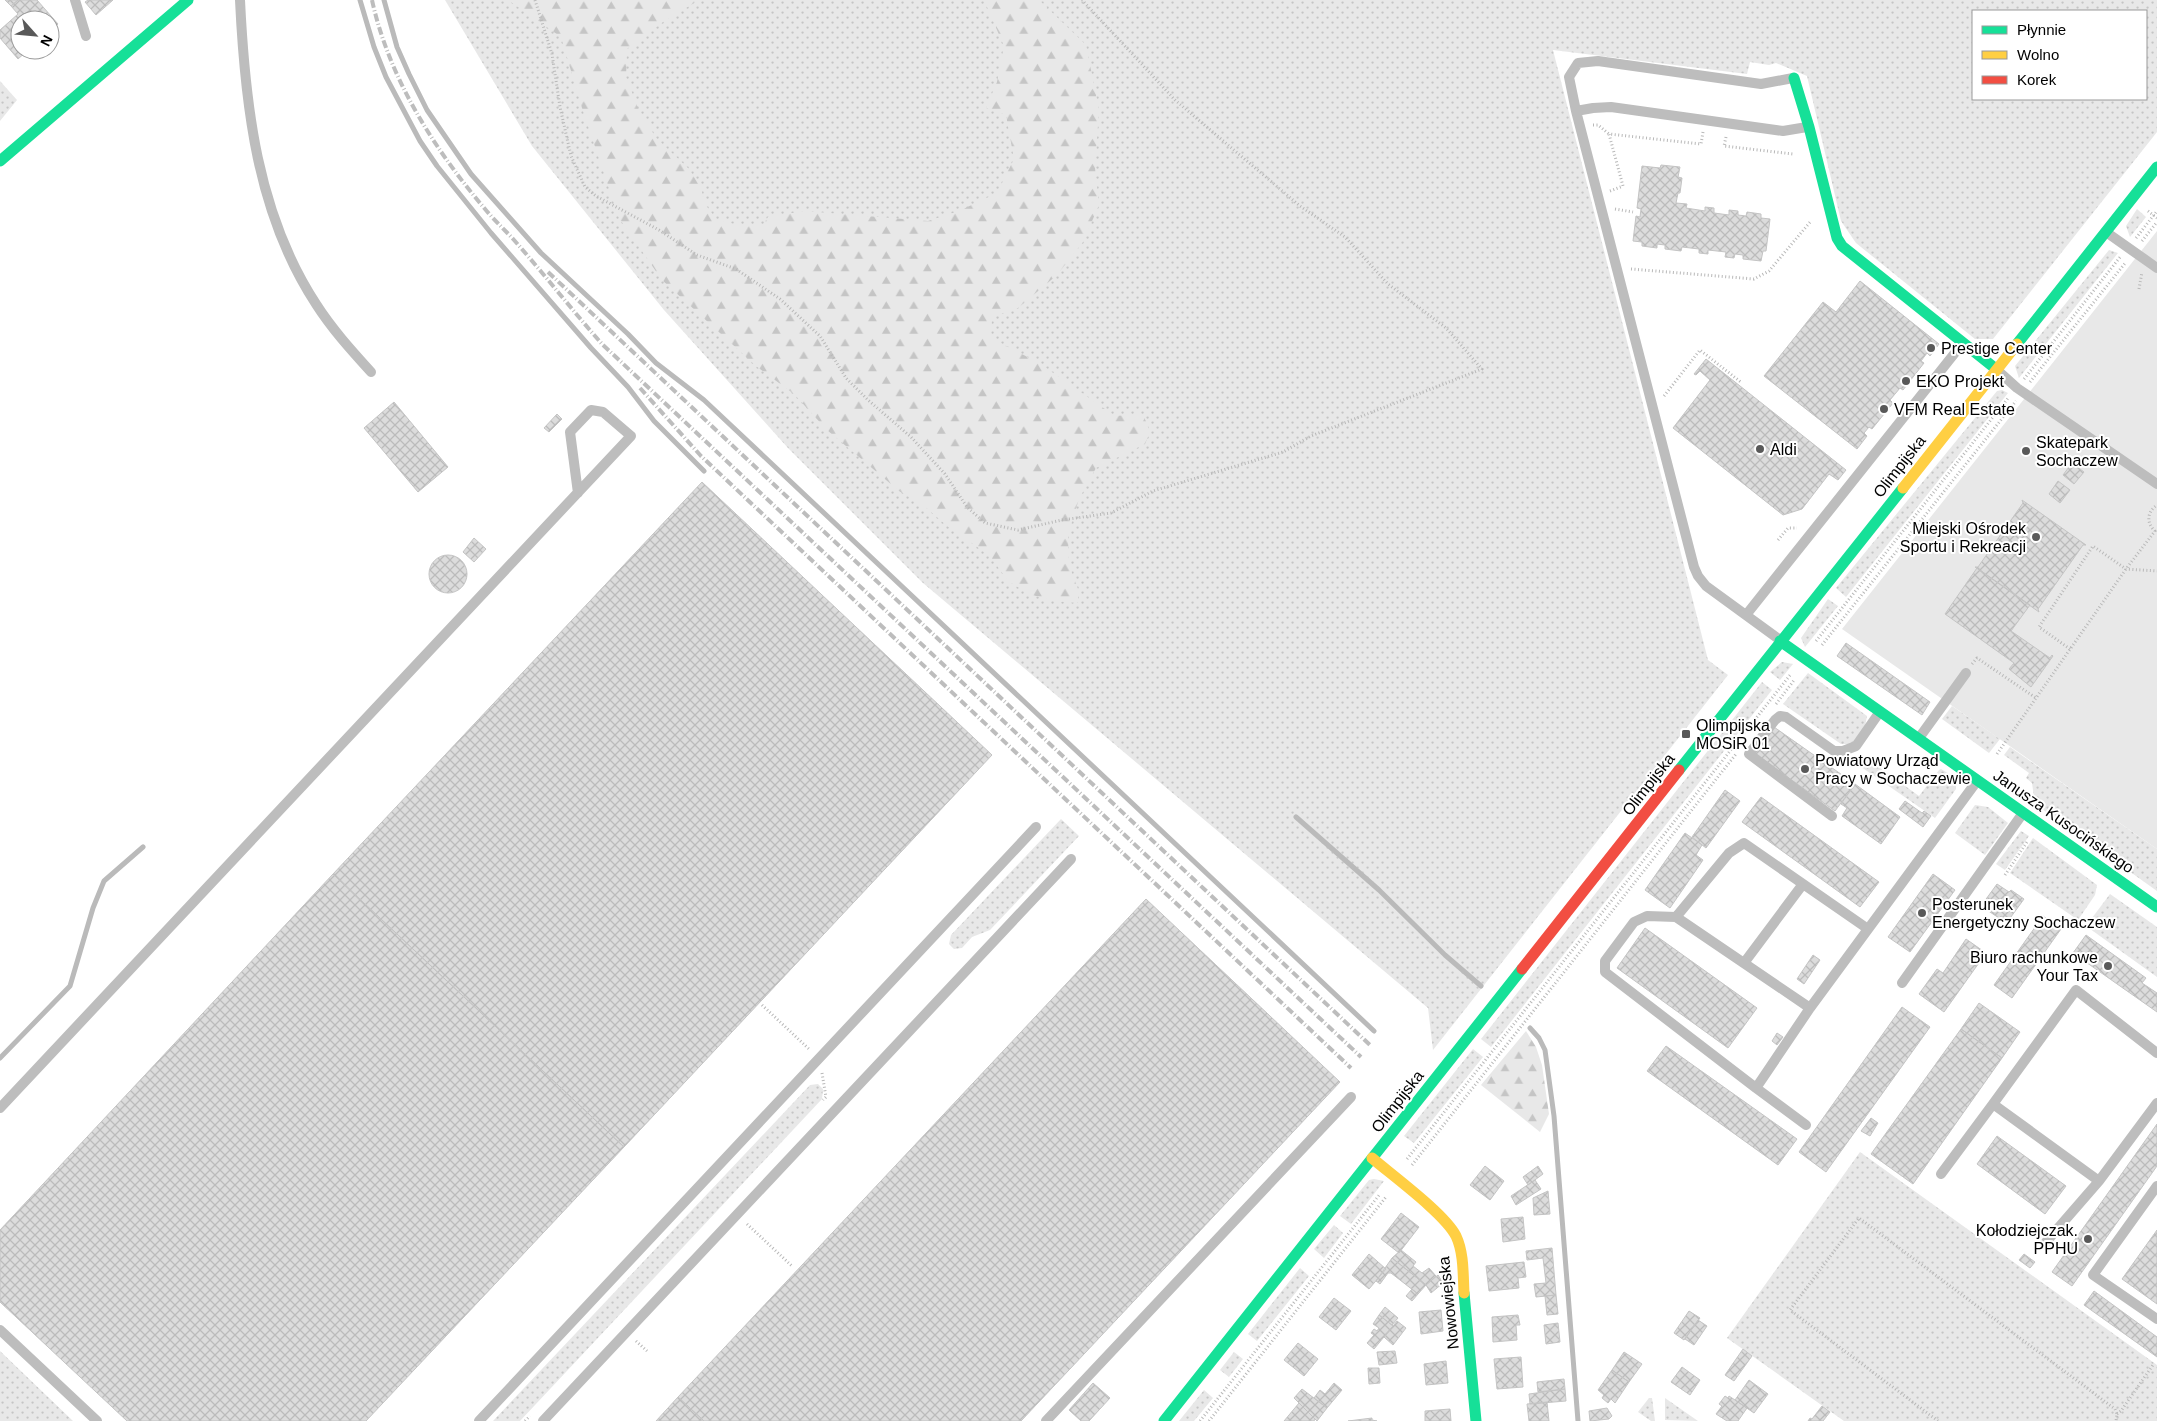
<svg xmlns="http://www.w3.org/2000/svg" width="2157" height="1421" font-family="Helvetica,sans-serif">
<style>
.grass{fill:url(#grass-dots);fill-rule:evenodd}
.forest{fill:url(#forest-firs)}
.pitch{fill:#e8e8e8}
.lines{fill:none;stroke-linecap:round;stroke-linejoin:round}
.stream{stroke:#bababa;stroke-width:5}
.building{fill:url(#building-cross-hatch);stroke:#c4c4c4}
.path{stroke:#b8b8b8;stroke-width:3;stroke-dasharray:1 2.5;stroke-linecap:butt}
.lane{stroke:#bdbdbd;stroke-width:10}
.fast{stroke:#16e098;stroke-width:11}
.slow{stroke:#ffcf43;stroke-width:11}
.jam{stroke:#f24e42;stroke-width:11}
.rail{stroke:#bdbdbd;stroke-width:4;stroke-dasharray:8 2.5 1 2.5;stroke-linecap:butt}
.poi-dot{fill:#595959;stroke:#fff;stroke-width:2}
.labels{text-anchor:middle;stroke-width:4;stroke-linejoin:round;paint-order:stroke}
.poi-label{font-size:16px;fill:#000;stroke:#fff;text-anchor:start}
.street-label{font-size:16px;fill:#000;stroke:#fff}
</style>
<defs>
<pattern id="grass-dots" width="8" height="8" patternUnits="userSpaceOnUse" patternTransform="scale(1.25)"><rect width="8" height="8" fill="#e8e8e8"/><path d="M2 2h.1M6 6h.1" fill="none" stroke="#c5c5c5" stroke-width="1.8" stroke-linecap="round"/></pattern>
<pattern id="forest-firs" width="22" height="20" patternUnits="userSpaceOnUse" patternTransform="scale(1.25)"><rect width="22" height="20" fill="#e8e8e8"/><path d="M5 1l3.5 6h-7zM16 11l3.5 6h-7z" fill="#c5c5c5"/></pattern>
<pattern id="building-cross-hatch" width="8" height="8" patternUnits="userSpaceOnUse" patternTransform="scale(1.25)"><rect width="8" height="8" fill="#dcdcdc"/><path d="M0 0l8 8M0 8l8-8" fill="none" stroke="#bbb"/></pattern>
</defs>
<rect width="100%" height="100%" fill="#fff"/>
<path class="grass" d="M445 0H2157V132L1993 339H1975L1856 243 1841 221 1807 76 1776 63 1769 65 1750 62 1747 74 1553 50 1708 660 1728 675 1433 1050 1428 1008 923 583 788 448 664 310 532 146ZM1973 11H2146V99H1973Z
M0 81 17 100 0 121Z
M2137 209 2146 217 2130 237 2126 226Z
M2109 250 2118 253 2019 378 2015 366Z
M2002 390 2008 393 1846 597 1836 588 1997 391Z
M1828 599 1838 606 1805 647 1801 638Z
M1782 662 1793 664 1780 680 1770 672Z
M1808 673 1867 716 1865 726 1852 744H1841L1783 704Z
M1762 682 1772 690 1491 1047 1481 1039Z
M1952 706 2000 739 1989 753 1942 719Z
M2010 747 2157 849V891L2035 804 2032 783 2026 778 2029 773 2004 755Z
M1861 754 1919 796 1939 770 1941 769 1956 778V789L1935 818 1854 762Z
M1975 805 1988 807 2008 823 1985 855 1955 833Z
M1061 819 1079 836 990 930 972 937 962 948 954 949 949 944 951 935Z
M2021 831 2029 836 2005 870 1996 864Z
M2033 838 2097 885 2095 895 2078 920 2010 873Z
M2110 894 2157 927V977L2086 926Z
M1473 1049 1483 1057 1414 1143 1404 1136Z
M818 1084 823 1089 822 1099 520 1421H493L810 1085Z
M1860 1152 2157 1365V1421H1844L1727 1338Z
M1374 1179 1384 1181 1351 1224 1340 1216 1369 1180Z
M1334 1225 1343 1233 1324 1258 1314 1249Z
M1300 1268 1309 1276 1257 1341 1248 1334Z
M0 1351 73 1421H0Z
M1234 1352 1243 1359 1229 1377 1220 1370Z
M1204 1390 1213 1398 1194 1421H1179Z
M1649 1398H1652L1655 1421H1651L1638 1412Z
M1665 1398 1698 1421 1665 1420Z"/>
<path class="forest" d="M508 0H699L663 22 627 49 626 77 638 108 656 138 689 169 701 188 705 204 716 219 741 226 763 225 768 217 804 211 928 221 959 211 997 193 1014 159 1006 115 986 108 997 82 1004 46 984 0H1039L1086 45 1099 110 1095 168 1099 205 1083 242 1057 275 1018 308 992 317 991 338 1039 363 1115 416 1143 414 1150 432 1145 444 1096 468 1079 499 1068 534 1069 565 1078 589V603L1054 601 1029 594 1008 581 990 556 946 525 923 505 899 491 859 457 827 430 794 394 756 366 662 280 619 218 582 108 561 37Z
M1526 1031 1536 1047 1542 1065 1549 1114 1540 1132 1481 1085Z"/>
<path class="pitch" d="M2157 231V849L1842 629Z"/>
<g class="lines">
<path class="stream" d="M360 0 374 47 386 77 420 141 437 166 491 233 591 348 628 387 654 421 704 471
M384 0 397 47 409 74 427 110 471 174 541 253 628 334 656 363 704 400 1374 1031
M1296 817 1379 890 1445 955 1481 986
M1530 1028 1539 1038 1545 1050 1554 1116 1578 1421
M0 1058 70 986 93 908 104 881 143 847"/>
</g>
<path class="building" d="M5 0H18L11 6Z
M18 0H37L58 24 50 31V20H20V50H28L18 59 0 38V30L18 14 11 6Z
M88 0H113L96 15 85 2Z
M1661 165 1680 167 1678 177 1682 178 1680 193H1678L1676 203 1687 204 1686 208 1705 211V207L1714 208V213L1729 215V210L1738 211V215L1746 216 1747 212 1761 214V218L1770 219 1766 251H1763L1761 261 1743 259V255L1735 254 1734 258 1725 257 1726 252 1708 250V254L1699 253V249L1682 247 1681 251 1665 249V245L1657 244V248L1642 246V242L1633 241 1636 216 1640 217 1641 209 1637 208 1642 166 1660 168Z
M1860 281 1939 344 1930 356 1927 353 1921 361 1924 363 1903 390 1900 388 1890 400 1893 403 1872 429 1869 427 1864 433 1867 436 1857 449 1764 376 1823 302 1836 312Z
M1706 359 1846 470 1838 480 1829 474 1802 509 1783 515 1673 428 1710 380 1700 371 1696 375 1694 374Z
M394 402 448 467 418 492 364 428Z
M557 414 562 419 549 432 544 428Z
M2072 463 2084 472 2074 484 2063 475Z
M2058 481 2070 490 2060 503 2049 494Z
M702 482 992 755 624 1147 333 874Z
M2022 500 2086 545H2083L2038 609 2039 612 1975 567H1978L2023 503Z
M474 538 486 549 474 562 463 552Z
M429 574a19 19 0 1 1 38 0a19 19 0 1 1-38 0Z
M1977 568 2030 605 2011 631 2050 658 2052 655 2053 656 2031 687 2009 669 2014 663 1945 614Z
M1846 643 1930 702 1922 715 1837 656Z
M1774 727 1855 784 1835 811 1755 754Z
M1855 784 1900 817 1881 844 1842 816 1847 808 1841 804Z
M1725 790 1740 801 1706 848 1692 837Z
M1761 797 1879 882 1860 907 1742 822Z
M1905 801 1922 813 1924 811 1931 816 1923 827 1899 809Z
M1685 833 1702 845 1696 855 1703 860 1670 908 1645 890Z
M333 874 624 1147 366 1421H127L0 1302V1230Z
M1933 874 1955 890 1910 952 1888 937Z
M1997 884 2009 892 2011 890 2024 899 2008 921 2001 916 1999 918 1981 906Z
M1146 899 1340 1082 1021 1421H704L678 1397Z
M2043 916 2061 929 2012 998 1994 985Z
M1645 928 1757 1008 1728 1048 1617 968Z
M2086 935 2146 978 2142 983 2157 993V1012L2073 953Z
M1966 939 1986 953 1944 1012 1919 994 1937 969 1943 973Z
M1813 955 1820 960 1804 984 1797 979Z
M1979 1003 2020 1032 2002 1058 1961 1029Z
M1902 1007 1930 1027 1826 1172 1799 1152Z
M1961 1029 2002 1058 1913 1184 1871 1154Z
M1777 1033 1783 1037 1777 1045 1772 1041Z
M1666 1046 1797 1139 1778 1165 1647 1071Z
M1871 1118 1878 1123 1870 1136 1861 1131Z
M2157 1124V1166L2072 1286 2052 1272Z
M1997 1136 2066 1186 2045 1214 1977 1164Z
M1485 1166 1504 1181 1490 1200 1470 1185Z
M1538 1166 1543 1174 1528 1185 1523 1177Z
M1535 1180 1541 1189 1516 1205 1511 1196Z
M1548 1191 1550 1214 1534 1215 1533 1198Z
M1401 1213 1419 1227 1399 1253 1381 1239Z
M1523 1217 1525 1239 1503 1242 1501 1219Z
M2157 1230V1304L2122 1279Z
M1552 1248 1556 1295 1536 1297 1534 1284 1546 1283 1543 1258 1527 1260 1526 1251Z
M1401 1250 1416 1262 1413 1266 1422 1273 1429 1268 1436 1276 1426 1285 1392 1258Z
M1369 1254 1386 1269 1369 1289 1352 1275Z
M2024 1254 2035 1262 2030 1268 2019 1260Z
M1392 1258 1426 1285 1418 1294 1391 1273H1388L1380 1284 1376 1281Z
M1524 1262 1526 1277 1518 1278 1519 1288 1489 1291 1486 1266Z
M1438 1275 1443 1283 1431 1293 1426 1285Z
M1412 1289 1418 1294 1412 1301 1406 1296Z
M2094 1291 2157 1337V1357L2084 1305Z
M1556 1295 1558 1314 1547 1315 1545 1296Z
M1334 1298 1351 1311 1336 1330 1319 1317Z
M1385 1307 1398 1318 1392 1325 1379 1315Z
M1441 1310 1443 1331 1421 1334 1419 1312Z
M1689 1311 1700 1318 1684 1340 1674 1333Z
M1379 1315 1393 1326 1374 1349 1367 1343 1374 1335 1371 1333 1374 1329 1377 1331 1379 1328 1373 1324Z
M1518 1315 1520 1325H1516L1517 1340 1493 1342 1492 1317Z
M1698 1320 1707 1326 1694 1345 1685 1339Z
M1397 1321 1406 1328 1393 1345 1384 1337Z
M1558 1323 1560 1342 1546 1344 1544 1325Z
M1298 1343 1318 1359 1304 1376 1284 1360Z
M1743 1349 1752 1356 1734 1381 1725 1375Z
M1395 1351 1397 1363 1379 1365 1377 1352Z
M1624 1352 1642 1364 1629 1382 1612 1370Z
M1521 1357 1523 1387 1497 1389 1494 1359Z
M1446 1361 1448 1383 1426 1385 1424 1364Z
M1682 1367 1700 1380 1690 1395 1671 1382Z
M1368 1368H1379L1380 1383 1369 1384Z
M1612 1370 1629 1382 1615 1403 1611 1399 1608 1403 1602 1398 1604 1395 1598 1390Z
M1564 1379 1565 1389 1538 1392 1537 1382Z
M1749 1380 1768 1394 1754 1413 1735 1400Z
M1093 1383 1110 1398 1089 1421H1081L1069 1410Z
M1334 1383 1342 1390 1327 1408 1314 1398 1320 1390 1325 1394Z
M1302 1389 1327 1408 1317 1421 1294 1398Z
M1565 1389 1566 1401 1530 1404 1529 1394Z
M1725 1396 1728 1398 1729 1396 1747 1408 1738 1421H1727L1716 1414 1722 1406 1719 1404Z
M678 1397 704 1421H656Z
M1547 1402 1549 1421H1529L1527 1404Z
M1299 1403 1315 1419 1314 1421H1284Z
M1822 1406 1830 1412 1823 1421H1808L1810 1418 1812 1419Z
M1607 1408 1612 1416 1609 1419 1590 1421 1589 1411Z
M1450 1409 1451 1421H1425V1411Z
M1372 1418V1420L1377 1421H1348Z"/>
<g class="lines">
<path class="path" d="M535 0 552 54 560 107 571 156 585 187 596 196 659 230 697 255 736 269 780 299 820 336 846 378 868 400 911 437 945 474 967 507 985 523 1018 530 1062 520 1111 513 1153 491 1283 452 1311 436 1482 369 1446 328 1388 284 1345 237 1300 206 1175 100 1082 0
M1593 125H1598L1609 134
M1726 137 1724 146 1793 154
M1610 191 1623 186 1609 134 1701 144 1703 132
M1615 209 1633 212
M2148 211 2157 218
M2136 238 2157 211
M2142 241 2157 222
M1631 269 1754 279 1769 271 1811 221
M2139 289 2142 272
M2024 379 2121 256
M2030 382 2126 262
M1664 396 1700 350 1742 383
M1778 540 1788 528H1797
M1816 641 2009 397
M1822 645 2016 401
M2070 649 2039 627 2093 546 2126 569 2157 571
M1972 664 1977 658 2036 698
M1776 704 1795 679
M1997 754 2126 569 2155 531C2146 523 2147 512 2157 505
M2005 875 2027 842
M762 1005 810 1050
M822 1073 826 1097 823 1100
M1407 1159 1791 674
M1412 1165 1736 754
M747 1224 793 1267
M636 1341 647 1351
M2117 1414 2121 1411 2153 1365
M525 1421 530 1416
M1200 1421 1380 1194
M1209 1421 1386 1197
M1938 1421 1790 1310 1859 1218 2115 1409 2117 1414 2116 1421"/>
<path class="lane" d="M75 0 86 36
M240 0C245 105 257 214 316 304 332 329 351 350 371 372
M1576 111 1569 77 1578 63 1598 61 1761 84 1793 78
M2106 232 2157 268
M1997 370 2017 388 2157 484
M1746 615 1962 344
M1780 640 1706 586 1698 576 1694 567 1576 111 1593 108 1611 107 1783 131 1807 127
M1919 738 1966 673
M1832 816 1749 754 1775 720 1780 716 1786 717 1834 751H1843L1856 746 1879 713
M1676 917 1729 853 1744 843 1868 929
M1744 963 1803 884
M1902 983 2023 813
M1810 1008 1676 917 1647 916 1634 922 1605 961V972L1756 1088 1810 1008 1977 781
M1756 1088 1806 1125
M1993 1104 2076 990 2157 1053
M0 1108 631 436 603 412 591 410 570 432 578 493
M1941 1174 1993 1104 2099 1181
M2157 1186 2093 1275 2157 1319
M2046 1242 2099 1181 2157 1103
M0 1330 97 1421
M479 1421 1036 827
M543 1421 1071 859
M1046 1421 1351 1097"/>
<path class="fast" d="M1794 78 1809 127 1837 238 1842 246 1996 369
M0 161 188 0
M2017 344 2157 167
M1780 641 2157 907
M1679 770 1903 488
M1464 1293 1476 1421
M1164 1421 1522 969"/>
<path class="slow" d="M1903 488 2017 344
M1372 1158C1393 1176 1445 1214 1456 1236 1464 1253 1463 1275 1464 1293"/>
<path class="jam" d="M1522 969 1679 770"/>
<path class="rail" d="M372 0C389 78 434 149 485 209 494 220 504 229 514 240 544 274 572 310 602 344L1361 1057
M548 272 1371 1046
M640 388 701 456 1351 1068"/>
</g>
<g class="poi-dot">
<circle cx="1931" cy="348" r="5"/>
<circle cx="1906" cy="381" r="5"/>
<circle cx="1884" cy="409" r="5"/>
<circle cx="1760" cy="449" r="5"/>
<circle cx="2026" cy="451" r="5"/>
<circle cx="2036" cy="537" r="5"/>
<rect x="1681" y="729" width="10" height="10" rx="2.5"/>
<circle cx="1805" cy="769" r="5"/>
<circle cx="1922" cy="913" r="5"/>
<circle cx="2108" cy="966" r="5"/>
<circle cx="2088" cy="1239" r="5"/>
</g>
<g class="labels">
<g class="poi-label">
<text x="1941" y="354">Prestige Center</text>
<text x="1916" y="387">EKO Projekt</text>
<text x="1894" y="415">VFM Real Estate</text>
<text x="2036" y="448">Skatepark<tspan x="2036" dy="18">Sochaczew</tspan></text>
<text x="1770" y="455">Aldi</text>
<text x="2026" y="534" text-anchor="end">Miejski Ośrodek<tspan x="2026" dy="18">Sportu i Rekreacji</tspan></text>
<text x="1696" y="731">Olimpijska<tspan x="1696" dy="18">MOSiR 01</tspan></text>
<text x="1815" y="766">Powiatowy Urząd<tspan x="1815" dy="18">Pracy w Sochaczewie</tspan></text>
<text x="1932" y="910">Posterunek<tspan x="1932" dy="18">Energetyczny Sochaczew</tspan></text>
<text x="2098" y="963" text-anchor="end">Biuro rachunkowe<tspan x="2098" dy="18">Your Tax</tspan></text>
<text x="2078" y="1236" text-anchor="end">Kołodziejczak.<tspan x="2078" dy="18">PPHU</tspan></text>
</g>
<g class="street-label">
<text transform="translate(1899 466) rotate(-52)" y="6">Olimpijska</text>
<text transform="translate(1648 784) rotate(-52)" y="6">Olimpijska</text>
<text transform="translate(2064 821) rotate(35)" y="6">Janusza Kusocińskiego</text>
<text transform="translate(1397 1101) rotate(-52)" y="6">Olimpijska</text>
<text transform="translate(1448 1303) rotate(-96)" y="6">Nowowiejska</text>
</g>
</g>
<rect x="1972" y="10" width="175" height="90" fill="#ffffff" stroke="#999999"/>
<rect x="1982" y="26" width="25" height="8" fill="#16e098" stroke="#999999"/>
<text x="2017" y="35" font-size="15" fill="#000000">Płynnie</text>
<rect x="1982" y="51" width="25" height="8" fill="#ffcf43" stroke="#999999"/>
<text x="2017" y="60" font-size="15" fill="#000000">Wolno</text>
<rect x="1982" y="76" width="25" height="8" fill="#f24e42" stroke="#999999"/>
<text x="2017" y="85" font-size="15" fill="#000000">Korek</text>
<g transform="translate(35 35) rotate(117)"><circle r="24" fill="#ffffff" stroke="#999999"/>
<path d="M0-4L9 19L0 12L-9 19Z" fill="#595959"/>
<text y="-8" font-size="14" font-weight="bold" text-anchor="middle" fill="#000000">N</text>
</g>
</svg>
